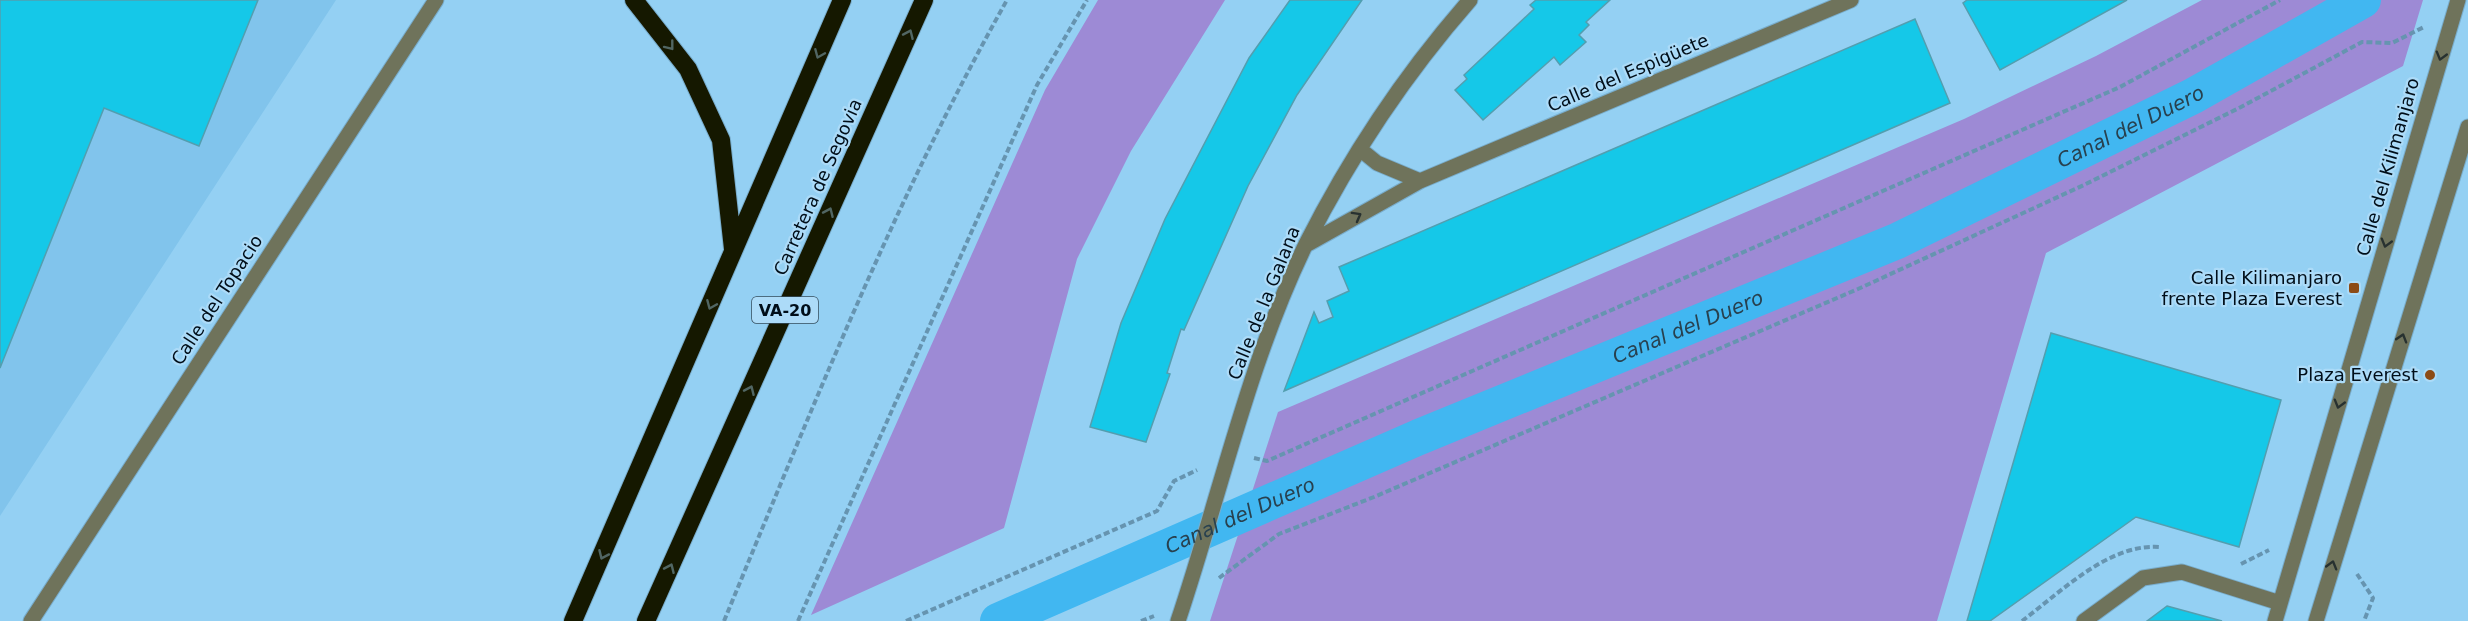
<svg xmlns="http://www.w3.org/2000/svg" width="2468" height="621" font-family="'DejaVu Sans',sans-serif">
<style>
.built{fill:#81c4ec}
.green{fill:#9d8ad5}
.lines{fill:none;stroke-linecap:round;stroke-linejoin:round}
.canal{stroke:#41b7f1;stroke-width:36}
.building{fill:#15c8e8;stroke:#539eaf;stroke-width:1.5}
.minor-casing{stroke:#79adcc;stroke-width:17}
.highway-casing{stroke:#79adcc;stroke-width:20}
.path{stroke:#6694b0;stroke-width:4;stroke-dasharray:6 3;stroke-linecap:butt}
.minor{stroke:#6f735b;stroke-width:15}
.highway{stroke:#151800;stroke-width:18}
.oneway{stroke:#516663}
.oneway2{stroke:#273130}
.poi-dot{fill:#8c4b16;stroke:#acdbf8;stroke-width:2}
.labels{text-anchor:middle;stroke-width:4.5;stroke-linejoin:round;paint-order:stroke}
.shield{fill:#acdbf8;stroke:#344c5c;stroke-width:1.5}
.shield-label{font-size:16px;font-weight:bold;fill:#000e19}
.street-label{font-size:18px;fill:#000e19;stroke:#acdbf8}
.poi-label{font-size:18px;fill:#000e19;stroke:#acdbf8;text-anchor:end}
.water-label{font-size:20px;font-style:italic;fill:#28414f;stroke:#acdbf8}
</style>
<rect width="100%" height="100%" fill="#94d0f3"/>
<path class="built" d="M0 0H336L0 516Z"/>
<path class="green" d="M1098 0H1225L1131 151 1077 259 1004 528 811 615 1045 90Z
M2202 0H2423L2403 66 2046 253 1937 621H1210L1278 412 1964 119 2096 56Z"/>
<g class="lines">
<path class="canal" id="s1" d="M998 621 1419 437 1897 241 2193 96 2363 0"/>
</g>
<path class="building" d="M0 0H258L199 146 104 108 0 368Z
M1290 0H1362L1297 95 1248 186 1184 330 1181 329 1167 373 1170 374 1146 442 1090 427 1121 323 1165 219 1249 58Z
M1536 0H1610L1586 22 1589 25 1579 35 1586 42 1560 65 1554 57 1483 120 1455 90 1467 79 1464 75 1534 9 1530 5Z
M1967 0H2127L2000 70 1963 3Z
M1915 19 1950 103 1284 391 1314 312 1319 323 1333 317 1327 301 1349 291 1339 267Z
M2051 333 2281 400 2239 547 2136 517 1990 621H1967Z
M2167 606 2222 621H2147Z"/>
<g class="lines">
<g class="minor-casing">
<path id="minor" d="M1361 150 1377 163 1420 181 1851 0
M1306 245 1420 181
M31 621 436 0
M1178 621C1220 496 1248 363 1306 244 1350 157 1406 73 1470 0
M2084 621 2143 578 2182 572 2280 603
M2275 621 2458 0
M2316 621 2468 127"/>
</g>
<g class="highway-casing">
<path id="highway" d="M634 0 688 69 721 140 733 249
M573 621 842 0
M646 621 924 0"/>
</g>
<path class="path" d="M1254 458 1267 461 2120 87 2280 0
M2241 564 2269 550
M2357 574 2373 598 2364 621
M1219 578 1279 534 1374 497 1858 289 2084 185 2241 107 2362 42 2392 43 2424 27
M724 621C811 411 895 199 1007 0
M798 621 1037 85 1087 0
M906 621 1157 511 1174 481 1197 470
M1141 621 1154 616
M2022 621C2061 592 2109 543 2160 547"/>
<use href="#minor" class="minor"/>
<use href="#highway" class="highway"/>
</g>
<defs><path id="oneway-chevron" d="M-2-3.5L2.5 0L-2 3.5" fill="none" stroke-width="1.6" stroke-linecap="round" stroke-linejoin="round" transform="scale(1.5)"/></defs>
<g class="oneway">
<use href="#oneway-chevron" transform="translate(909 34) rotate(-66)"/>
<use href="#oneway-chevron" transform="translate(670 46) rotate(52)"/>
<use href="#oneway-chevron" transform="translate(819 54) rotate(113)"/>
<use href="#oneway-chevron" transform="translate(829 212) rotate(-66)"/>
<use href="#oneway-chevron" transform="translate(711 305) rotate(113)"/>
<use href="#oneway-chevron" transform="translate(750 390) rotate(-66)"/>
<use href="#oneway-chevron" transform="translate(603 555) rotate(114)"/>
<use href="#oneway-chevron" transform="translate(670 568) rotate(-66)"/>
</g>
<g class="oneway2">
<use href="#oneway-chevron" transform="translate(2441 56) rotate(106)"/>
<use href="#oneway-chevron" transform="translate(1357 216) rotate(-29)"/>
<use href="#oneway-chevron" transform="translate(2386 243) rotate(106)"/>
<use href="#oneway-chevron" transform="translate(2402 338) rotate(-73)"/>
<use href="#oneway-chevron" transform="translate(2339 404) rotate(106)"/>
<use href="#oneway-chevron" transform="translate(2332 565) rotate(-74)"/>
</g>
<g class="poi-dot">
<rect x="2348" y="282" width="12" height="12" rx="3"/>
<circle cx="2430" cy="375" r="6"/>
</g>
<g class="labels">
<rect class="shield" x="752" y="297" width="66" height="26" rx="4.5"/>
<g class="shield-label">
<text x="785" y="316">VA-20</text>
</g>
<g class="street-label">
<text transform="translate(1628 73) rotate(-23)" y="6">Calle del Espigüete</text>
<text transform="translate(2388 167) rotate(-74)" y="6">Calle del Kilimanjaro</text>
<text transform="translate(818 187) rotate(-66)" y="6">Carretera de Segovia</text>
<text transform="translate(217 300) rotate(-57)" y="6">Calle del Topacio</text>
<text transform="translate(1264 303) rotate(-68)" y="6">Calle de la Galana</text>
</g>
<g class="poi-label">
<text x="2342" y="284">Calle Kilimanjaro<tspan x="2342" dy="21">frente Plaza Everest</tspan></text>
<text x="2418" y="381">Plaza Everest</text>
</g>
<g class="water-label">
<text dy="7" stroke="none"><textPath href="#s1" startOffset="1236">Canal del Duero</textPath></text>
<text dy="7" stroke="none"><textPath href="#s1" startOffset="750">Canal del Duero</textPath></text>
<text dy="7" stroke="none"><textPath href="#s1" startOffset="264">Canal del Duero</textPath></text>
</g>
</g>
</svg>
